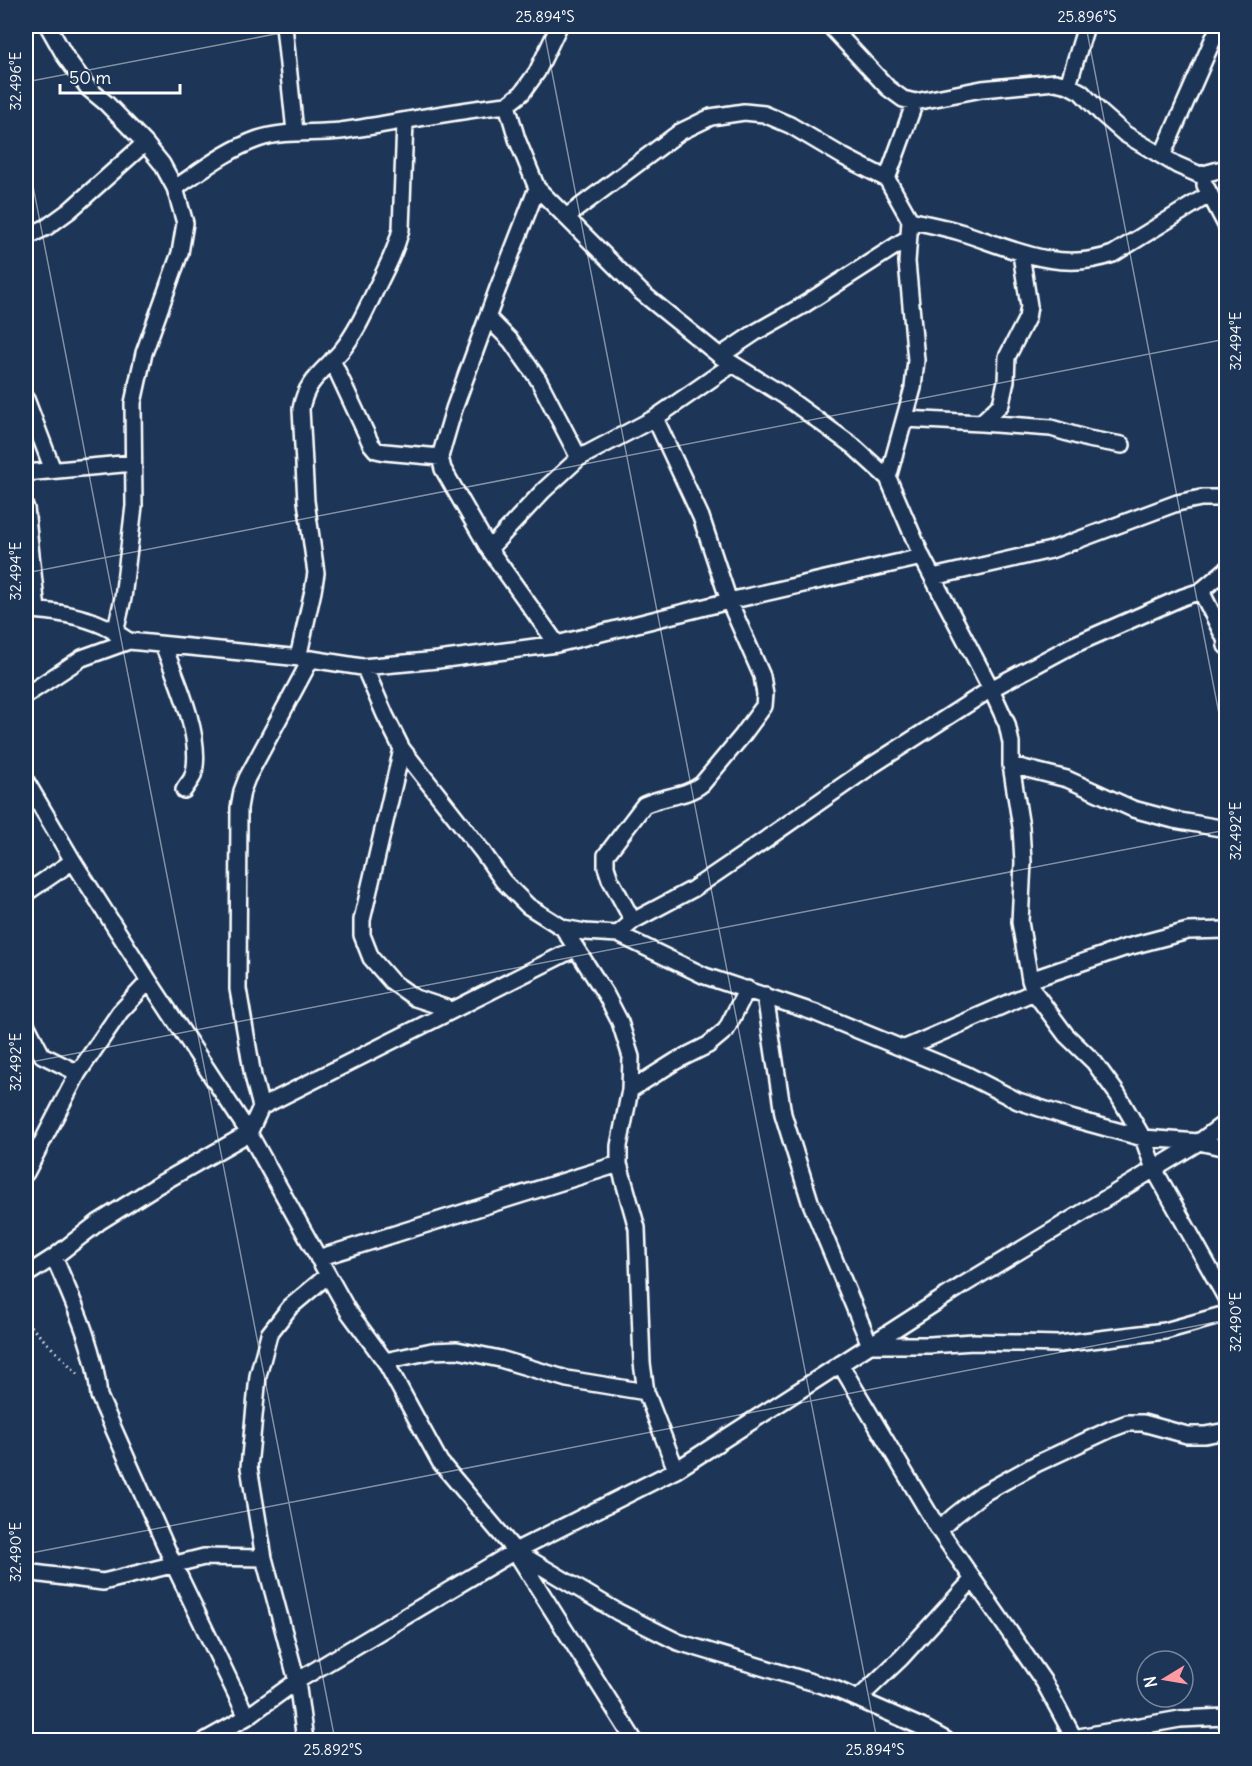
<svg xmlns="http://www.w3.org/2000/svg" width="1252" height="1766" font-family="Delius,sans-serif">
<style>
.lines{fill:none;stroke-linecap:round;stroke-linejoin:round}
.minor-casing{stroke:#fff;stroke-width:20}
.path{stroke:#fff;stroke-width:3;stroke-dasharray:1.5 4.5;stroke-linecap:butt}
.minor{stroke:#1d3557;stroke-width:15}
.ticks{fill:none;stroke:#fff;stroke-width:1.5;stroke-opacity:0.45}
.neatline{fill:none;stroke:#fff;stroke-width:2}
.ticks-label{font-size:15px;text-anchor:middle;fill:#fff}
</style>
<rect width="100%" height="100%" fill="#1d3557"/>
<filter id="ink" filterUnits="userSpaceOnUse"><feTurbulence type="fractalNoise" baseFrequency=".0167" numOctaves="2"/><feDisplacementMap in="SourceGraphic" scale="12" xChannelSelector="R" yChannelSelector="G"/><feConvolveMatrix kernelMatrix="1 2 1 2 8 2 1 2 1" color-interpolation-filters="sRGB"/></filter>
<g filter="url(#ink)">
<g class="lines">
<g class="minor-casing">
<path id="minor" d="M48 26 65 56 89 89 106 103 145 143 162 164 175 188 185 223 180 253 144 353 133 403 134 506 123 598 115 633
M284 26 295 132
M830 26 888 88 903 99 915 102 982 89 1055 82 1068 85 1081 92 1101 113 1125 134 1177 165 1200 175 1226 168
M1068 85 1086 26
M507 105 517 139 537 188 641 292 720 356 783 395 853 446 888 478 922 557 991 689 1007 724 1011 743V765L1021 827 1023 862 1020 922 1030 980 1034 992 1066 1035 1094 1062 1118 1095 1143 1138 1154 1169 1226 1298
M1162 156 1219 26
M887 179 915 102
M1205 185 1226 225
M175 188C202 170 227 150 258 139 285 130 312 134 340 131 396 123 451 111 507 105L522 93 537 72 559 26
M537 188 498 288 454 409 440 457 443 469 489 549 557 644
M566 217 680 132 711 117 744 112 764 114 790 125 844 157 887 179 910 220 907 262 916 360 913 388 888 478
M910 220C926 224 943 227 960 232 1011 248 1058 274 1113 254L1210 194
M26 237 47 227 69 211 145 143
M487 317 511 341 538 379 579 458
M720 356 756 332 802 306 908 238
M332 360 371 444 376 450 385 452 440 457
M26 399 53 470
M905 419 981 423 1001 404 1006 381 1007 357 1027 318 1029 306 1021 254
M981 423 1051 428 1088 439 1122 445
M26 473 133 463
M26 508 37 610
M489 549 543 491 579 458 655 418 733 364
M933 577 1051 550 1177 503 1201 498H1226
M1201 591 1225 639 1226 646
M26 610C52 611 80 615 104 626 113 630 121 636 129 641L311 659 362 667 366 671 385 715 402 749 482 851 503 881 528 906 563 928 585 932 618 934 705 976 816 1013 965 1074 1018 1101 1074 1119 1143 1138 1199 1142 1226 1148
M163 645C176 677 206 745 192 778 190 782 186 786 184 790
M298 658 313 591 316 573 306 501 301 409C306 380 324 371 342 350 357 331 366 310 376 289 386 269 396 250 401 229L405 122
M362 667 438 660 557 644 729 601 922 557
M26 695 82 658 129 641
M402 749 362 920V935L371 958 391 981 415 998 452 1010
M1011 765 1067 779 1133 809 1174 820 1226 829
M26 781 73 861 149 981 249 1133 348 1311 385 1361 440 1462 515 1551 634 1740
M26 893 73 861
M633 921 610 879 606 867V855L644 805C662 796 686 797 702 784L742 736 764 706 765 694 762 676 729 601 701 517 655 418
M563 928 606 995 620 1022 631 1057 630 1090 619 1146V1164L637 1228 642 1363 646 1392 676 1470
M618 934 633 921 693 889 746 853 871 766 991 689 1071 646 1183 597 1201 591 1226 570
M1030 980 1124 948 1188 931 1226 930
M765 995 783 1114 810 1201 870 1345H930L973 1342 1059 1344 1165 1331 1226 1314
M26 1024 42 1055 78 1073
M903 1049 1034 992
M630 1090 676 1061 708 1045 726 1030 747 989
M261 1107 576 948
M26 1173 78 1073 120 1012 149 981
M54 1257C73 1302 95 1347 99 1396L174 1565 247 1717
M318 1258 619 1164
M26 1275 54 1257 99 1222 158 1185 249 1133 261 1107 253 1076 238 989 239 808 242 791 247 778 311 659
M385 1361 432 1351 457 1350 500 1359 567 1379 646 1392
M840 1364 939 1530 1044 1682 1075 1740
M939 1530 954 1516 982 1494 1036 1464 1111 1429 1127 1423H1143L1187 1435H1205L1226 1431
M517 1552 618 1612 678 1642 835 1689 926 1729 946 1740
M26 1572 103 1582 204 1557 264 1558
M858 1699 901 1658 973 1579
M206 1740 247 1717 297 1681 515 1551 676 1470 963 1285 1199 1142 1226 1122
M305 1740 297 1681 264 1558 249 1467 258 1376 269 1334 290 1307 328 1275
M1062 1740 1180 1719 1226 1717"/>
</g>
<path class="path" d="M26 1322 81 1377"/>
<use href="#minor" class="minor"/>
</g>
</g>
<path class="ticks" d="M543 26 877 1740M1086 26 1226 750M26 82 317 26M26 150 335 1740M26 573 1226 339M26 1063 1226 830M26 1554 1226 1320"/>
<rect width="1252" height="1766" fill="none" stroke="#1d3557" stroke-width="66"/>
<g transform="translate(1165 1679) rotate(259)"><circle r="28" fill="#1d3557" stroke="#77869a" stroke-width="1.5"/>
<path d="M0-4.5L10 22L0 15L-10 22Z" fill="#ff9aa2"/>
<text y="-9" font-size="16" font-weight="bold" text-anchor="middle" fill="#ffffff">N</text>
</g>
<path d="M60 84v9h120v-9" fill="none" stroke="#ffffff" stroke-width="3"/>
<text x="69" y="84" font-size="18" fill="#ffffff" stroke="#1d3557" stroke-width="4.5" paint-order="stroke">50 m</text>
<rect x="33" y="33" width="1186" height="1700" class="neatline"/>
<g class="ticks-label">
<text x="545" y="22">25.894°S</text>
<text x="1087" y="22">25.896°S</text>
<text transform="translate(16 81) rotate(-90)" y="5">32.496°E</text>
<text transform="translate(1236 341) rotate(-90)" y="5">32.494°E</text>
<text transform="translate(16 571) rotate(-90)" y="5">32.494°E</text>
<text transform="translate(1236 831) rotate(-90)" y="5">32.492°E</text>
<text transform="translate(16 1062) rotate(-90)" y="5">32.492°E</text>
<text transform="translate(1236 1322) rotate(-90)" y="5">32.490°E</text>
<text transform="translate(16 1552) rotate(-90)" y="5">32.490°E</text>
<text x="333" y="1755">25.892°S</text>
<text x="875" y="1755">25.894°S</text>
</g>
</svg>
